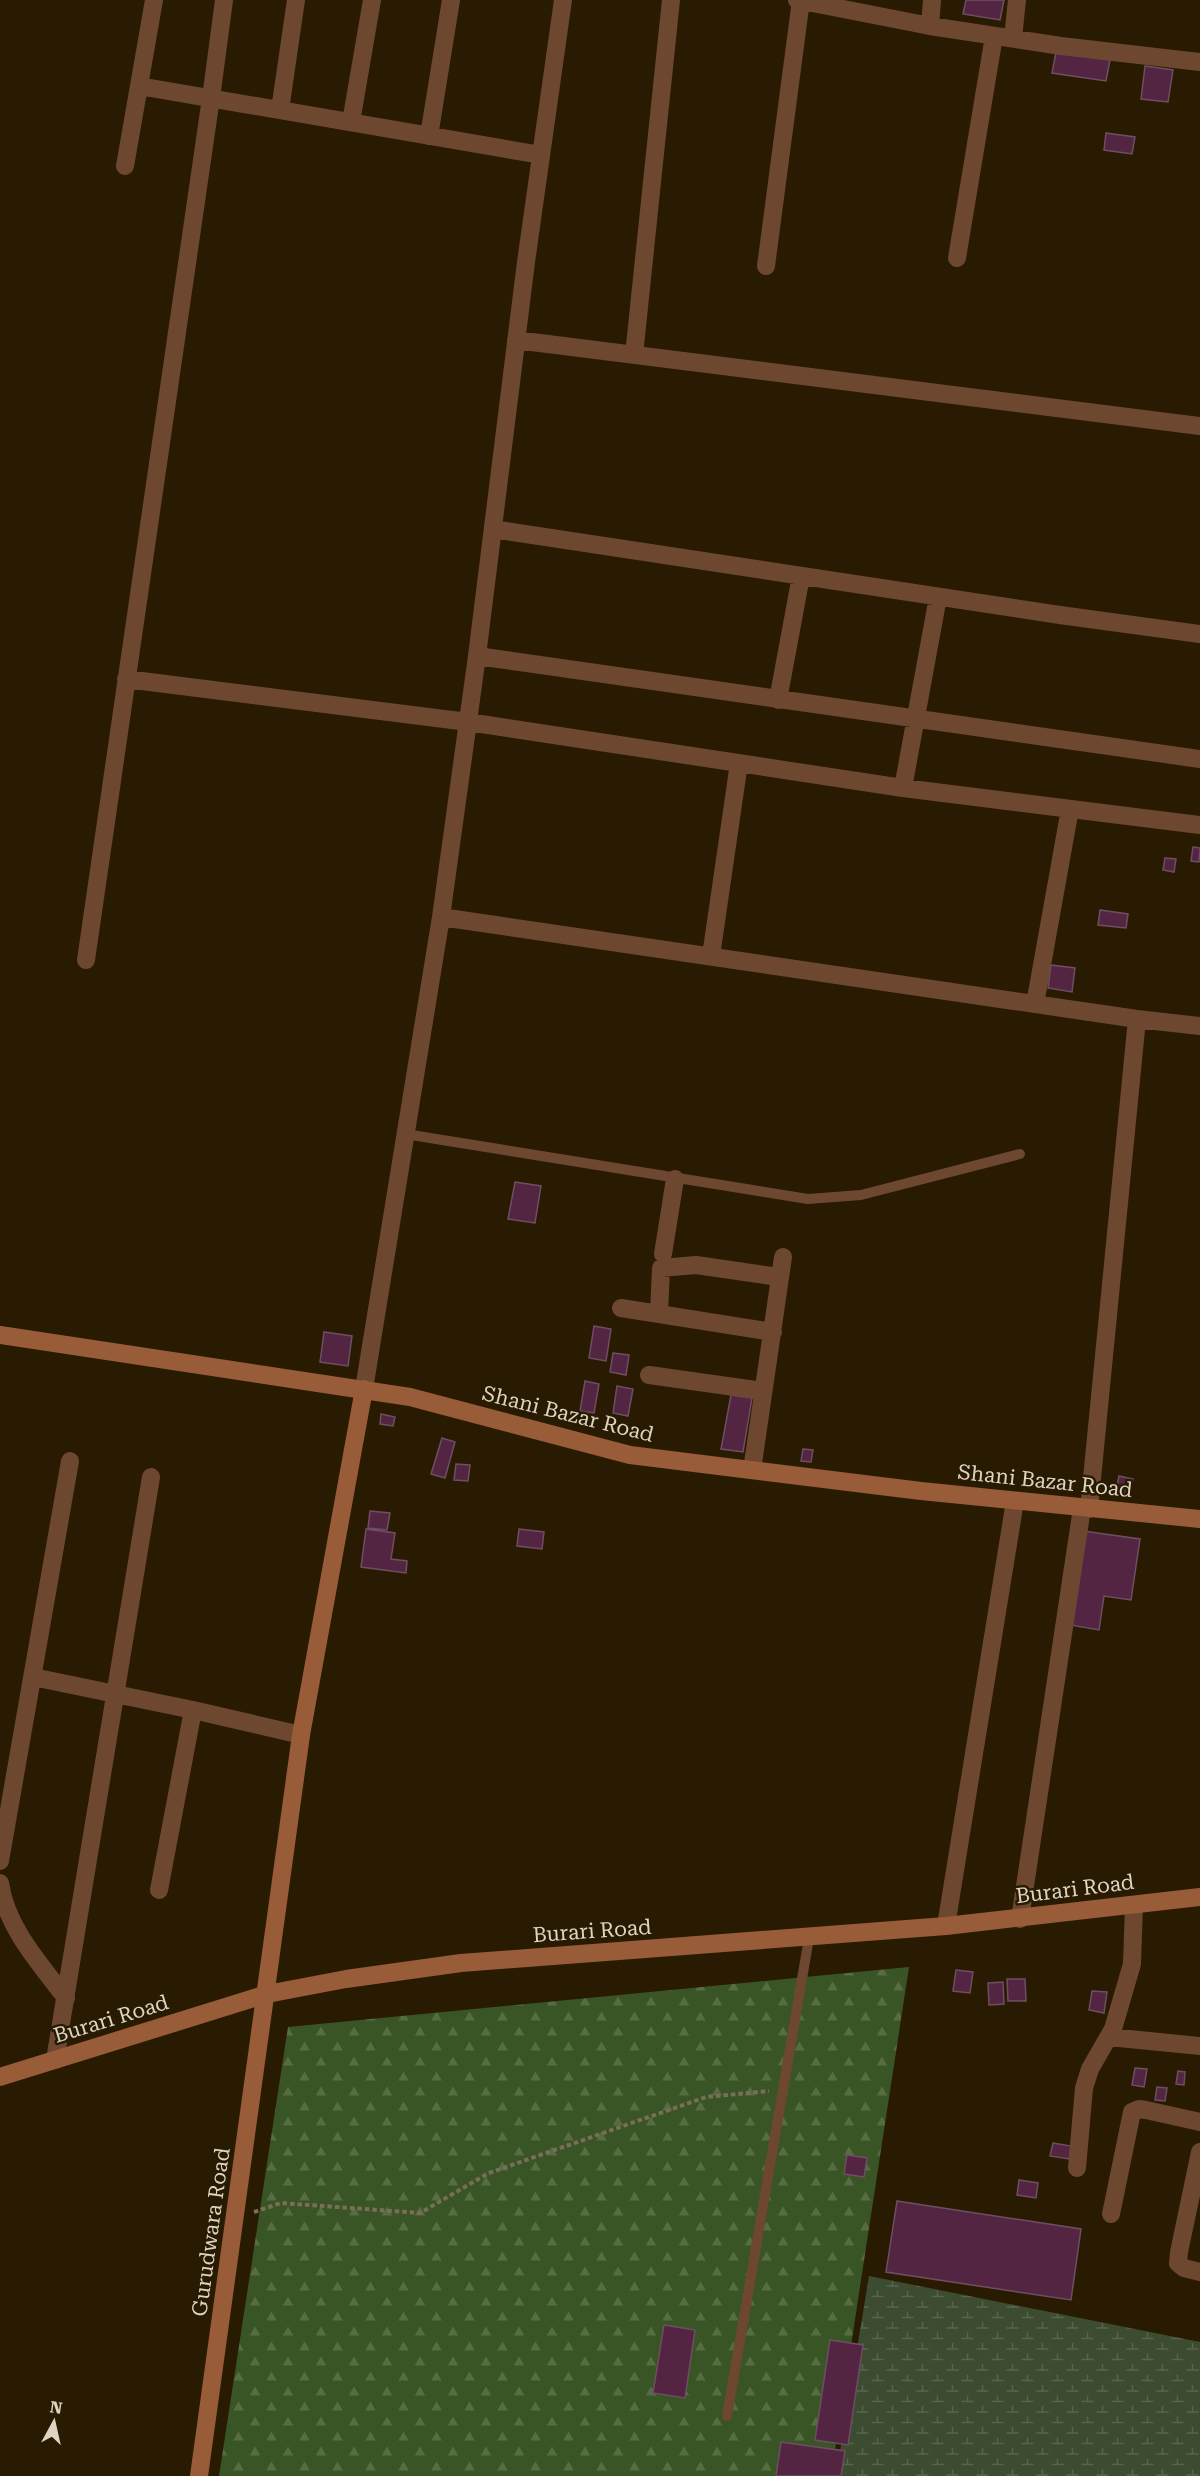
<svg xmlns="http://www.w3.org/2000/svg" width="1200" height="2476" font-family="'Roboto Serif',serif">
<style>
.forest{fill:url(#forest-firs)}
.wetland{fill:url(#wetland-marsh)}
.building{fill:#532543;stroke:#6d4f61;stroke-width:1.5}
.lines{fill:none;stroke-linecap:round;stroke-linejoin:round}
.path{stroke:#796e58;stroke-width:4;stroke-dasharray:4.5 3;stroke-linecap:butt}
.lane{stroke:#6d4730;stroke-width:10}
.street{stroke:#6d4730;stroke-width:18}
.secondary{stroke:#995c38;stroke-width:18}
.labels{text-anchor:middle;stroke-width:5;stroke-linejoin:round;paint-order:stroke}
.street-label{font-size:21px;fill:#ddd4c4;stroke:#291b01}
</style>
<defs>
<pattern id="forest-firs" width="22" height="20" patternUnits="userSpaceOnUse" patternTransform="scale(1.5)"><rect width="22" height="20" fill="#3a5525"/><path d="M5 1l3.5 6h-7zM16 11l3.5 6h-7z" fill="#566d43"/></pattern>
<pattern id="wetland-marsh" width="20" height="14" patternUnits="userSpaceOnUse" patternTransform="scale(1.5)"><rect width="20" height="14" fill="#3b4c30"/><path d="M1 5h8M5 5V1M11 12h8M15 12V8" fill="none" stroke="#57654c"/></pattern>
</defs>
<rect width="100%" height="100%" fill="#291b01"/>
<path class="forest" d="M909 1967 831 2476H219L288 2027Z"/>
<path class="wetland" d="M869 2276 1200 2342V2476H836Z"/>
<path class="building" d="M966 0H1004L1000 20 963 14Z
M1056 52 1110 60 1106 81 1052 73Z
M1145 66 1173 70 1168 102 1141 99Z
M1106 133 1135 137 1132 154 1104 150Z
M1193 847 1200 848 1199 862 1191 861Z
M1165 858 1176 859 1174 872 1163 870Z
M1100 910 1128 914 1126 928 1098 925Z
M1051 965 1075 968 1072 992 1048 988Z
M515 1182 541 1186 535 1223 508 1219Z
M594 1326 611 1329 606 1361 589 1358Z
M324 1332 352 1336 348 1366 320 1362Z
M613 1353 629 1355 626 1375 610 1372Z
M585 1381 599 1384 594 1413 580 1411Z
M617 1386 633 1389 628 1416 613 1413Z
M731 1395 752 1398 743 1452 721 1449Z
M381 1414 395 1417 393 1426 380 1424Z
M442 1438 455 1442 445 1478 431 1474Z
M803 1449 813 1450 811 1462 801 1461Z
M456 1464 470 1465 468 1481 454 1480Z
M1119 1476 1133 1479 1130 1494 1116 1492Z
M370 1511 390 1513 387 1530 368 1528Z
M366 1529 395 1533 391 1559 407 1561 406 1573 361 1567Z
M519 1529 544 1532 542 1549 517 1546Z
M1083 1531 1140 1539 1131 1600 1104 1596 1099 1630 1070 1625Z
M956 1970 973 1972 970 1993 953 1991Z
M1007 1979H1025L1026 2001H1008Z
M1003 1982 1004 2004 989 2005 988 1983Z
M1092 1991 1107 1992 1104 2013 1089 2010Z
M1135 2068 1147 2069 1144 2087 1132 2085Z
M1178 2071 1185 2072 1184 2085 1176 2084Z
M1157 2087 1167 2088 1165 2101 1155 2100Z
M1053 2143 1071 2146 1069 2159 1050 2156Z
M847 2155 867 2158 864 2177 844 2174Z
M1019 2180 1038 2183 1036 2198 1017 2195Z
M897 2201 1081 2229 1071 2300 886 2272Z
M664 2325 695 2330 685 2398 653 2393Z
M830 2340 863 2345 848 2445 815 2440Z
M781 2442 845 2451 841 2476H776Z"/>
<g class="lines">
<path class="path" d="M254 2212 281 2203 420 2213 489 2173 706 2097 769 2091"/>
<path class="lane" d="M405 1134 808 1199 861 1195 1020 1154
M727 2416 809 1938"/>
<path class="street" d="M797 0 930 26 1061 46 1200 62
M930 26 932 0
M1013 38 1017 0
M139 86 541 155
M280 110 296 0
M351 122 372 0
M429 136 451 0
M125 166 154 0
M957 258 994 36
M766 266 801 0
M516 340 1200 426
M634 355 671 0
M493 529 1060 615 1200 634
M477 656 1200 759
M126 679 468 722 903 788 1200 825
M778 700 801 576
M903 788 938 597
M441 917 1137 1019 1200 1026
M711 956 739 763
M86 960 211 98 224 0
M1035 1004 1070 809
M663 1254 675 1179
M621 1308 773 1332
M659 1314 661 1268 696 1265 779 1277
M649 1375 763 1391
M364 1389 441 917 477 656 526 262 563 0
M752 1470 783 1257
M1089 1509 1137 1019
M33 1677 193 1710 301 1735
M0 1861 70 1461
M0 1883C6 1927 40 1964 66 1998
M159 1890 193 1710
M1020 1919 1082 1508
M946 1926 1015 1501
M1109 2037 1200 2046
M55 2060 151 1477
M1200 2152 1179 2252 1178 2263 1184 2268 1200 2272
M1077 2168 1084 2088 1090 2069 1113 2029 1132 1964 1134 1905
M1111 2214 1132 2112 1139 2109 1146 2110 1200 2122"/>
<path class="secondary" d="M0 1335 410 1397 630 1455 921 1491 1200 1519
M0 2077 267 1994 346 1979 461 1963 946 1926 1200 1897
M199 2476 301 1735 364 1389"/>
</g>
<g class="labels">
<g class="street-label">
<text transform="translate(568 1414) rotate(14)" y="7">Shani Bazar Road</text>
<text transform="translate(1045 1481) rotate(6)" y="7">Shani Bazar Road</text>
<text transform="translate(1075 1889) rotate(-7)" y="7">Burari Road</text>
<text transform="translate(592 1931) rotate(-4)" y="7">Burari Road</text>
<text transform="translate(111 2019) rotate(-17)" y="7">Burari Road</text>
<text transform="translate(211 2232) rotate(-82)" y="7">Gurudwara Road</text>
</g>
</g>
<g transform="translate(54 2422) rotate(8)" stroke="#291b01" stroke-width="4.5" paint-order="stroke">
<path d="M0-4.5L10 22L0 15L-10 22Z" fill="#ddd4c4"/>
<text y="-9" font-size="16" font-weight="bold" text-anchor="middle" fill="#ddd4c4">N</text>
</g>
</svg>
